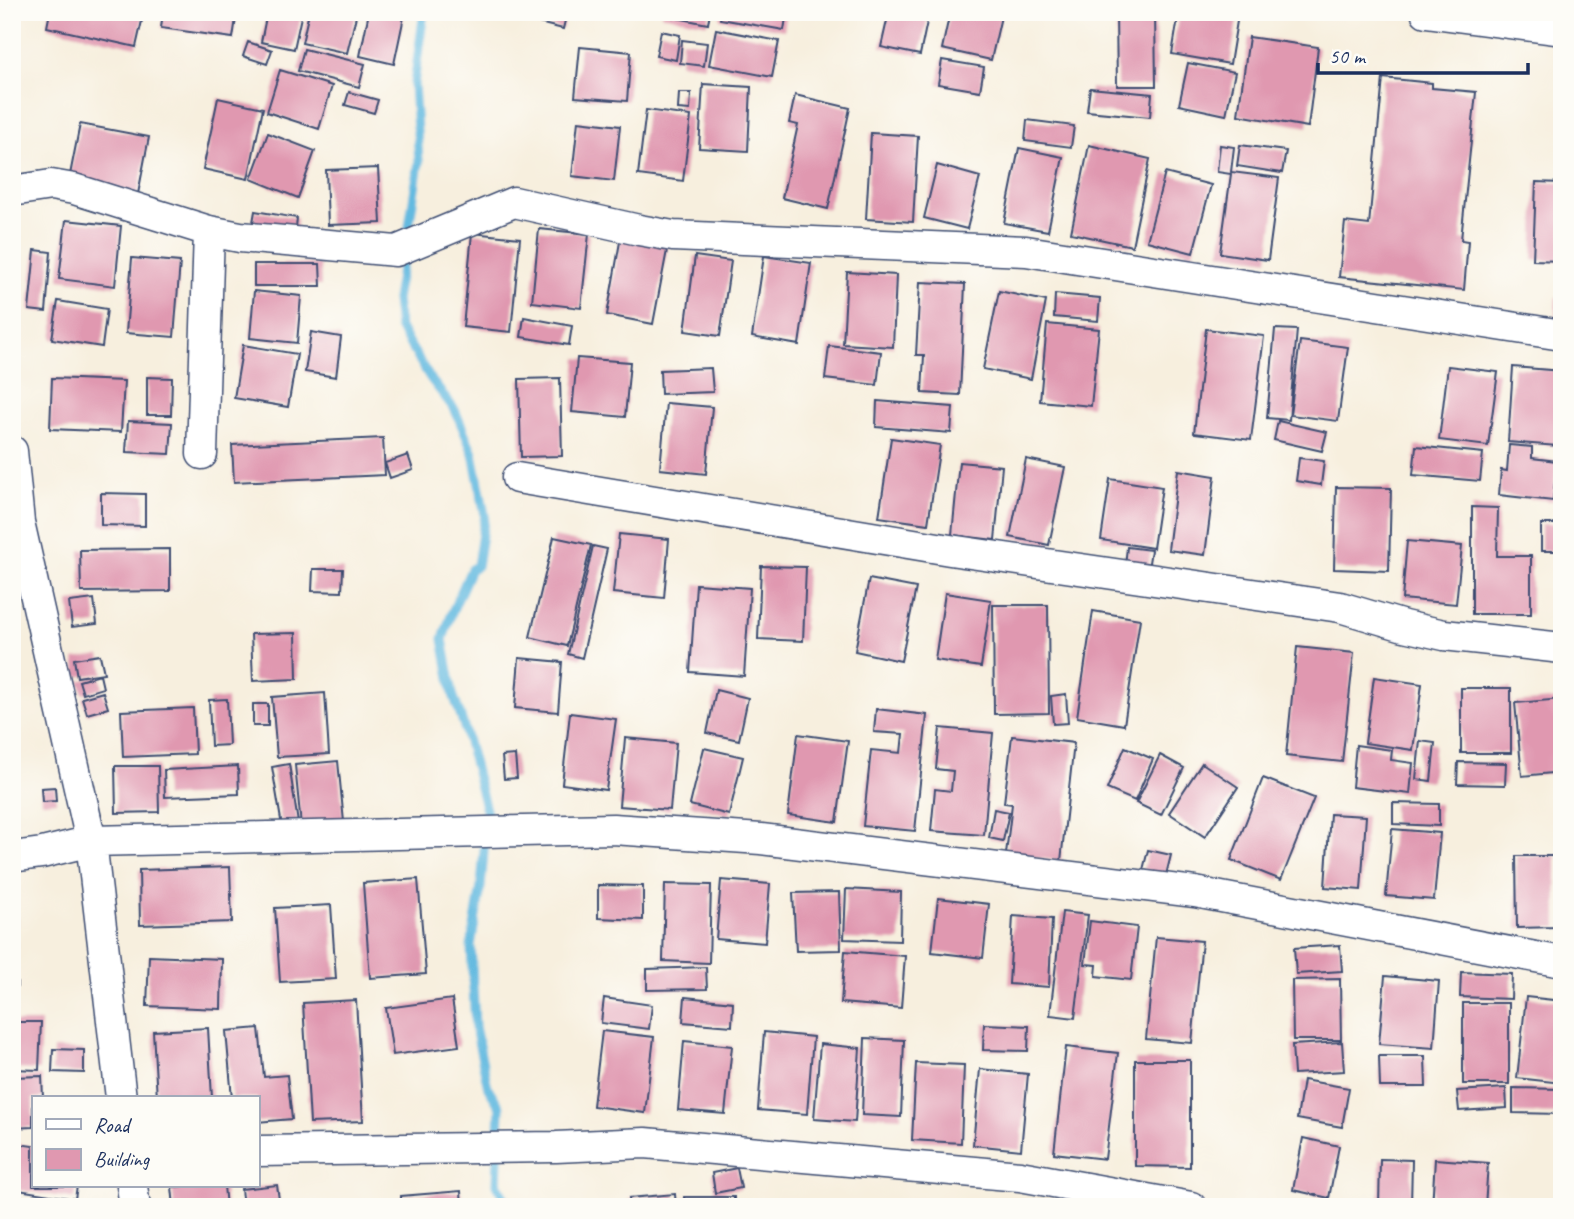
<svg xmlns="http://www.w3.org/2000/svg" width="1574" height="1219" font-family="Caveat,sans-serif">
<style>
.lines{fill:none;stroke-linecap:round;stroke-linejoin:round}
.stream{stroke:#64bae0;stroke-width:9}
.building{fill:#e098b0}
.minor-casing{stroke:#3c4c71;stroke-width:33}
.minor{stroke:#fff;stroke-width:30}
</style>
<rect width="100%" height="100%" fill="#fdfcf7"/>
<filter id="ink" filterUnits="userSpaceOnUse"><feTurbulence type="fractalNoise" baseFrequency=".0143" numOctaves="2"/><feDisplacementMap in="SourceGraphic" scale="14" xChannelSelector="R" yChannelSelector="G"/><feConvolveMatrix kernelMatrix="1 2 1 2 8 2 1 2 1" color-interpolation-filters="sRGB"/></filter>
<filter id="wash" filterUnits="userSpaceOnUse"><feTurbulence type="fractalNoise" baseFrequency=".00686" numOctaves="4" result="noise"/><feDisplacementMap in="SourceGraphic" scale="28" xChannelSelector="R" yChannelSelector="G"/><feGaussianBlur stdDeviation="1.57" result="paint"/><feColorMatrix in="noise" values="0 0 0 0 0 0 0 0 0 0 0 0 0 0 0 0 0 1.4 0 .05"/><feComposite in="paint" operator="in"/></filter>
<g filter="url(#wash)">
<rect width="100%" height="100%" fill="#f7efde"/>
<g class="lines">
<path class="stream" d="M407 240 419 162 414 84 424 12
M404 253 396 299 399 327 430 378 455 410 473 453 485 515 477 566 471 569 452 612 443 639 453 694 463 723 487 814 481 887 471 945 475 1027 488 1088 500 1107 497 1184 509 1207"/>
</g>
<g id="blocks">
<path class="building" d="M50 12H144L136 47 47 27Z
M163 12H237L233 38 161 28Z
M267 12H302L294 49 261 42Z
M309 12H357L347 53 302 43Z
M369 12H405L394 64 360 56Z
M512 12H567L563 29 511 16Z
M661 12H710L708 24 661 15Z
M721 12H787L784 30 720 19Z
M889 12H929L920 55 881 47Z
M950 12H1002L991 60 942 49Z
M1116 12H1155L1156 86H1117Z
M1179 12H1222L1238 15 1230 64 1172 54Z
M716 29 779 41 772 77 709 65Z
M661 31 680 35 676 60 656 56Z
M1249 37 1318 47 1308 127 1238 115Z
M682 40 707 43 704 66 680 63Z
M248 42 272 50 267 64 243 56Z
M580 47 631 52 627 101 575 97Z
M304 49 365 64 359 87 298 71Z
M942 60 984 67 980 91 938 84Z
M1188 63 1235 72 1226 115 1179 105Z
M280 70 332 86 319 129 267 112Z
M1383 78 1432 83V88L1476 92 1461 240 1468 241 1464 290 1339 277 1345 222 1369 225Z
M703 84 751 87 748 151 699 148Z
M1090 88 1152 94 1150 117 1087 111Z
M349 92 378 100 374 113 345 105Z
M679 93H691L690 110 678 109Z
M795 95 850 108 828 209 782 198 798 125 789 123Z
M218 98 263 108 248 179 203 169Z
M646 110 691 116 683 181 638 175Z
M1027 120 1074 126 1071 147 1025 141Z
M578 121 620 126 614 181 572 176Z
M80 124 149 137 138 194 69 180Z
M268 133 315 151 298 198 251 179Z
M871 133 918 136 913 222 866 219Z
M1089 145 1150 159 1132 246 1071 233Z
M1220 145 1234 147 1231 172 1279 178 1268 260 1220 253 1231 174 1217 172Z
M1240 145 1286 151 1282 173 1237 166Z
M1019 148 1063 157 1048 231 1004 223Z
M937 165 980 177 967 229 924 218Z
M378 168 381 223 328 225 326 170Z
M1165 173 1211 185 1193 253 1147 241Z
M1536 182 1562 183V261L1533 260Z
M255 211 297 218 295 236 252 228Z
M66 220 121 226 115 286 59 279Z
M539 229 589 234 581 308 532 302Z
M472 233 520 238 511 332 463 327Z
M621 236 668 245 653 324 607 315Z
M35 250 51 252 46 312 29 310Z
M695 256 731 261 720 336 685 331Z
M764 256 811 263 799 345 752 337Z
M132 258 180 262 174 337 126 333Z
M254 264H320L321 286H254Z
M847 272 896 275 893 347 843 344Z
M920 282 965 284 960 395 922 393 924 355H916Z
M254 291 301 296 297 343 250 338Z
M999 291 1046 301 1031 379 983 369Z
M1055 294 1100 298 1098 321 1054 317Z
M1556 297H1562V322L1555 321Z
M58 301 107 309 102 347 52 339Z
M524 317 572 326 569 345 521 337Z
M1047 324 1099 329 1091 406 1040 401Z
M1206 329 1264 336 1251 440 1194 433Z
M1275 329 1297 330 1289 420 1267 418Z
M311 332 341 337 336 377 305 372Z
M1300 341 1348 347 1338 421 1290 415Z
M243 345 297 354 288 407 234 398Z
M829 346 881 352 877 385 825 379Z
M577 358 630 362 625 417 572 412Z
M1448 366 1498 372 1488 446 1439 440Z
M1513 367 1562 371 1558 446 1508 442Z
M711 368 713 392 661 394 660 370Z
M147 377 172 378 171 415H147Z
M52 378 124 381 121 432 50 429Z
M560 378 562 456 521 457 519 379Z
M877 401 953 407 951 433 876 427Z
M666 403 712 407 706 474 660 469Z
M128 421 172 423 170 454 126 452Z
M1278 421 1327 432 1322 451 1274 440Z
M383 438 385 475 234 482 232 445Z
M891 438 940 445 928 524 879 517Z
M1509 445 1532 447V458L1557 461 1553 501 1499 495 1501 470 1507 471Z
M1416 446 1483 453 1480 481 1413 475Z
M408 455 413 470 390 478 385 463Z
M1299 458 1324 461 1321 485 1296 481Z
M1026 459 1065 467 1049 545 1010 537Z
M959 462 1002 466 995 540 952 535Z
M1178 470 1215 476 1205 555 1168 550Z
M1110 479 1162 487 1153 548 1101 540Z
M1336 487 1391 488 1389 571 1334 569Z
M101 493 145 494V526L101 525Z
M1472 507 1498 508 1497 556H1531V614H1472Z
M1541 524H1561L1562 551H1541Z
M619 534 669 539 664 598 613 593Z
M554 537 591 545 567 646 530 637Z
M1407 541 1462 546 1456 604 1402 599Z
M593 546 607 549 582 658 568 654Z
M1127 547 1151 550 1148 569 1125 566Z
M170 549V591L81 592 80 550Z
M761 566 806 567 803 641 758 639Z
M313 569H343L342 592 312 591Z
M869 579 916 588 901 661 855 651Z
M696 584 750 588 744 676 690 672Z
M945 593 991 600 981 667 935 660Z
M94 599 97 624 72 627 69 602Z
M993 605H1048L1049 713 994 714Z
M1093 611 1140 619 1124 725 1077 717Z
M296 633 297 679 253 681 251 634Z
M1297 647 1354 653 1342 762 1286 756Z
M100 655 104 673 77 677 74 659Z
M519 658 562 662 558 712 515 708Z
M100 675 103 688 83 694 79 681Z
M1374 677 1422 684 1413 750 1365 743Z
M1461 688H1511V753H1461Z
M716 690 748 698 739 740 707 733Z
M103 692 108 708 87 714 82 698Z
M325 693 329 754 277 757 272 697Z
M1066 694 1068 723 1053 724 1051 696Z
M227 699 229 745 211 746 209 700Z
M1562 699V772L1522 776 1515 703Z
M12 701H17L14 753H12Z
M253 704H268V726H253Z
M193 708 195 754 123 757 121 711Z
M876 709 927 715 915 831 863 826 871 750 901 753 903 734 874 732Z
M570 713 616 719 606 790 562 784Z
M940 728 993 733 984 835 931 831 935 789 951 791 953 771 936 769Z
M798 734 848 741 837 822 788 815Z
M1012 736 1074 743 1061 861 1006 854 1012 804 1004 803Z
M625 738 676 743 670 810 619 806Z
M1420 741 1435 743 1431 781 1416 779Z
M1356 745 1392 750 1391 760 1413 763 1410 794 1352 787Z
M1125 747 1153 759 1135 801 1107 789Z
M704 748 743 757 729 815 690 805Z
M515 755 517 778 504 779 502 756Z
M1160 755 1184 768 1161 815 1136 803Z
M338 761 344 822 301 826 295 765Z
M1458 762 1506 763 1505 785 1457 784Z
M1202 763 1238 787 1205 837 1169 813Z
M289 764 298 823 282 826 272 767Z
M115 766H158L159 812 116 813Z
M238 766 239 794 165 797 164 770Z
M1263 778 1314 798 1281 880 1231 860Z
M55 787 56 801 42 802 41 788Z
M1393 803 1439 804V826L1393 824Z
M994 809 1009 812 1003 841 989 838Z
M1330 814 1366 816 1361 890 1325 887Z
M1392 829 1440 833 1434 900 1386 896Z
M1148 850 1171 855 1166 875 1143 870Z
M1516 856H1556L1557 927 1517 928Z
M230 867 232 922 140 925 139 870Z
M418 879 426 974 370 978 363 883Z
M721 880 770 884 765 943 716 939Z
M665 884 711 885 709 963 663 961Z
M598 885 643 886V920L598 918Z
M846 889 901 892 900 941 844 939Z
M839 892 841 950 796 951 793 893Z
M938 898 989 904 983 958 932 952Z
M12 900H17V991H12Z
M331 905 336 979 280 982 275 908Z
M1062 912 1088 915 1075 1018 1050 1015Z
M1013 916 1052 919 1049 987 1009 984Z
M1090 921 1137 927 1131 980 1096 976 1097 965 1085 964Z
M1156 937 1202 941 1192 1043 1146 1039Z
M1340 945 1342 971 1296 974 1294 948Z
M845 951 905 956 901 1008 841 1003Z
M149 956 222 959 221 1009 147 1006Z
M706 967 707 989 647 990V969Z
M1461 972 1512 974 1511 999 1460 997Z
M1385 976 1439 981 1434 1048 1379 1044Z
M1340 979 1341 1040H1293L1292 980Z
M685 997 733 1002 732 1026 683 1022Z
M1526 997 1562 1001V1083L1517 1078Z
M604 998 652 1005 649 1029 601 1023Z
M452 999 459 1046 393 1055 386 1008Z
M356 1000 363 1121 310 1123 303 1003Z
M1463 1003H1509V1084H1463Z
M12 1022H41L39 1070 12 1069Z
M984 1024 1029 1026 1028 1051 983 1050Z
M208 1028 212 1098H157L153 1031Z
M259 1028 264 1077 287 1075 292 1119 257 1122V1098H232L226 1031Z
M602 1031 654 1037 645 1113 593 1106Z
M764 1032 813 1037 807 1114 758 1110Z
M865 1038 904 1040 901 1117 862 1115Z
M684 1041 732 1046 725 1114 678 1110Z
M1342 1042 1344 1071 1294 1074 1292 1045Z
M820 1044 860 1048 855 1122 814 1119Z
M1066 1047 1118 1053 1105 1159 1054 1153Z
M53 1049 84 1050V1073L52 1072Z
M1379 1056H1425L1426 1087H1380Z
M1135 1060H1190V1167L1135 1166Z
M916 1063 964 1065 961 1143 912 1140Z
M980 1069 1028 1074 1021 1150 973 1145Z
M42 1076 43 1098H33V1127L12 1128V1077Z
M1303 1080 1349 1088 1342 1127 1297 1119Z
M1506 1088 1507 1108 1459 1111 1457 1091Z
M1513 1088 1561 1089 1560 1114 1513 1113Z
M1303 1138 1339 1146 1329 1198 1293 1190Z
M12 1143 33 1146V1186H77L75 1199 12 1189Z
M1380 1159 1412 1160 1411 1207H1379Z
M1435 1159 1488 1163 1485 1207H1432Z
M737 1168 741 1188 715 1193 712 1173Z
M277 1185 280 1207H243L241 1189Z
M184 1186H224L226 1207H174L172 1187Z
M461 1191 462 1207H401V1196Z
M675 1194 676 1207H630L629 1198Z
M684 1197H734V1207H684Z"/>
</g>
</g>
<g filter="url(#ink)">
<use href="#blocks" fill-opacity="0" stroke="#3c4c71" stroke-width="2"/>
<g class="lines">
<g class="minor-casing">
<path id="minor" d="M1426 12 1562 30
M12 191 51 185 74 189 209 231 240 237 396 251 514 202 639 230 673 236 1026 251 1562 335
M12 451 19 522 91 841 121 1098
M202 454 209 231
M517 478 950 550 1340 607 1404 626 1444 635 1562 648
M12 857 42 853 91 841 613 829 761 839 1195 892 1562 962
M257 1151 556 1147 645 1143 1020 1176 1191 1207
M132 1186 135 1207"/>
</g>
<use href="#minor" class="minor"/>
</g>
</g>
<rect width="1574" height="1219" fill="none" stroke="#fdfcf7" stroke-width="42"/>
<rect x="32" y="1096" width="228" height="91" fill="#fdfcf7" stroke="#a3aaba" stroke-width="2"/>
<rect x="46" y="1119" width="35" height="10" fill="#ffffff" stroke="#a3aaba" stroke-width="2"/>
<text x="94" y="1132" font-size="21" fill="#1b2f5e">Road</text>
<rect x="46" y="1149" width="35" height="21" fill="#e098b0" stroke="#a3aaba" stroke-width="2"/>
<text x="94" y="1166" font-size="21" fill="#1b2f5e">Building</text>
<path d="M1318 63v10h210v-10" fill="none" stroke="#1b2f5e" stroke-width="3.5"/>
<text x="1329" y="63" font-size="21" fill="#1b2f5e" stroke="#fdfcf7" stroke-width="5" paint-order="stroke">50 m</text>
</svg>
